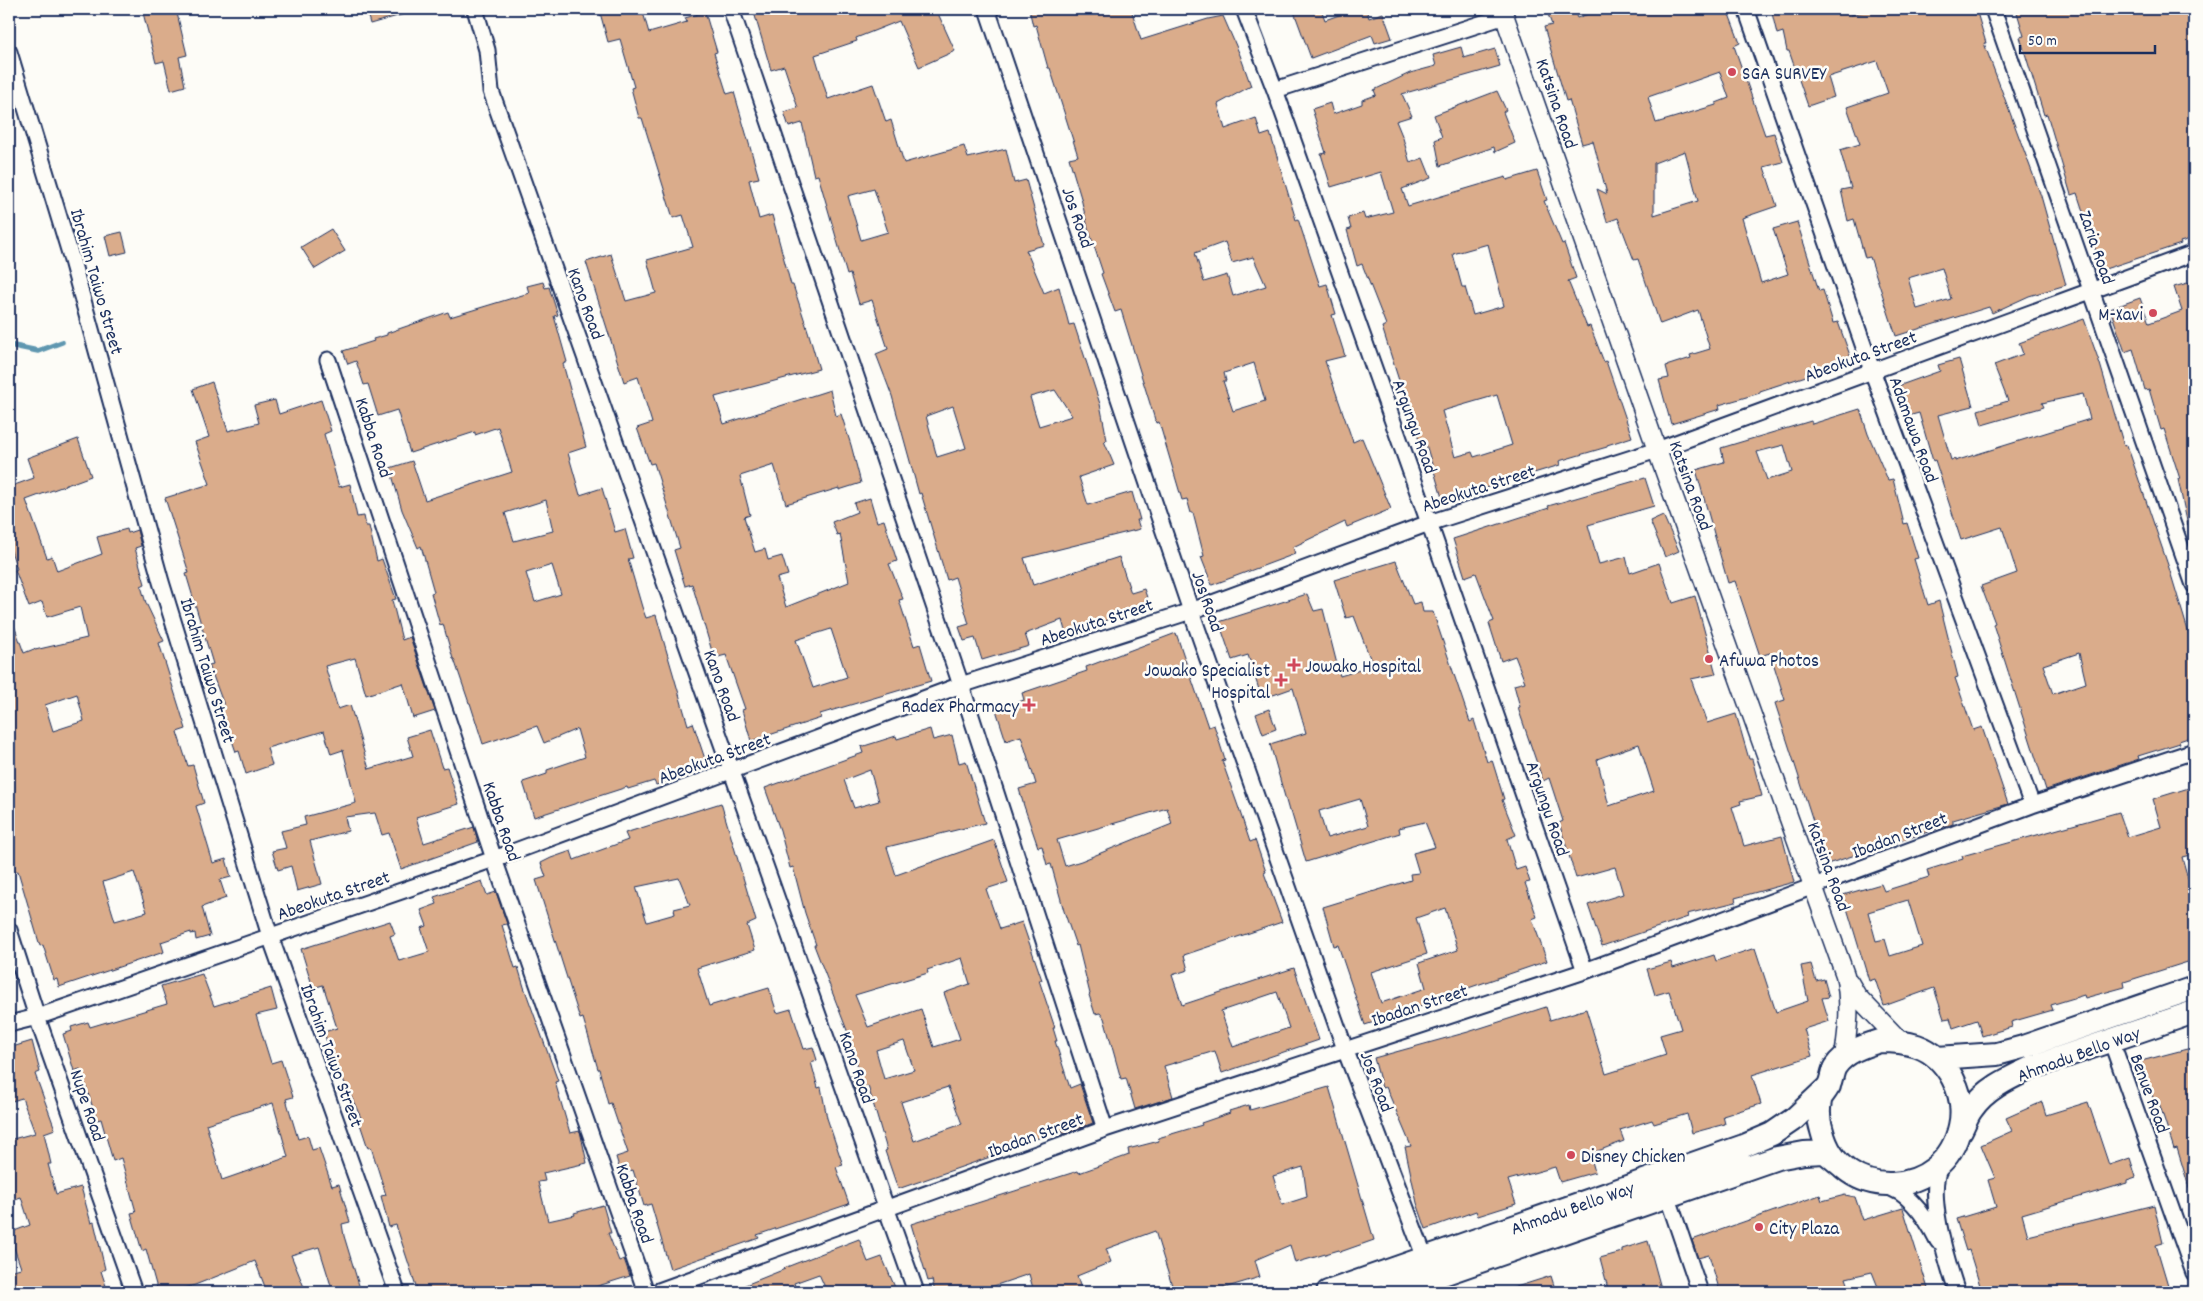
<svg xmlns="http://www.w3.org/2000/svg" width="2203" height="1301" font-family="Dekko,sans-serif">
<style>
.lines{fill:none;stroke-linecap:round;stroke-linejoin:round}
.stream{stroke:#5f97b0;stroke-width:5.5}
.building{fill:#daac8b;stroke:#1b2f5e;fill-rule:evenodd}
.minor-casing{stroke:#1b2f5e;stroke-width:19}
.tertiary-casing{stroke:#1b2f5e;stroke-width:21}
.primary-casing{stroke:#1b2f5e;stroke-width:26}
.minor{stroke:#fdfcf7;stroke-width:15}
.tertiary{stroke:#fdfcf7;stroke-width:18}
.primary{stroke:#fdfcf7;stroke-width:22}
.poi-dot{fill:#d1495b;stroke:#fdfcf7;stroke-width:2}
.labels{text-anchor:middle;stroke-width:5;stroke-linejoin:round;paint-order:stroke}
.poi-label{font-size:19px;fill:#1b2f5e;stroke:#fdfcf7;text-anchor:start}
.street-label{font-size:19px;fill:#1b2f5e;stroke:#fdfcf7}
</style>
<rect width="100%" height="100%" fill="#fdfcf7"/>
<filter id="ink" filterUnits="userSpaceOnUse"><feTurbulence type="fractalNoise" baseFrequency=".02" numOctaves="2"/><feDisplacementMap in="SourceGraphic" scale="10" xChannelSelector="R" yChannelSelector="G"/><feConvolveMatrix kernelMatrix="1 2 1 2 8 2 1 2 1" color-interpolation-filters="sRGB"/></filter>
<g filter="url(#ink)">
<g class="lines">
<path class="stream" d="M9 345 38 351 62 342"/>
</g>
<path class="building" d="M142 9H176L187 55 179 57 185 86 171 90 164 61 156 63Z
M366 9H408V13L370 24Z
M599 9H642L649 33 687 22 685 18 705 12 717 52 714 53 727 94 734 92 759 178 749 180 759 219 772 215 791 285H793L808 331 819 369 715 397 724 424 830 390 836 416 841 414 851 445 861 483 839 490V488L786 504 774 465 740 476 750 515 744 517 755 552 765 549 768 560 782 556 788 575 777 578 786 607 849 582 840 534 837 535 832 522 857 512 854 503 870 498 877 522 884 520 897 561 889 564 903 599 899 600 914 646 920 644 931 681 820 714 821 718 751 741 742 710 745 709 726 655 714 658 692 584 685 586 674 550 680 548 667 505 654 463 650 464 637 428 652 423 638 377 624 382 586 262 611 254 626 301 656 293 647 260 693 247 683 215 673 218 642 118H639L631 88 634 87 620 39 608 42ZM831 629 847 677 813 688 796 640Z
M753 9H936L955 51 919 67 899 21 856 38 857 41 815 55 828 99 873 84 886 122 891 120 904 163 964 146 968 158 1006 149 1014 183 1026 180 1044 245 1026 250 1044 293 1059 287 1069 325 1074 324 1100 404 1107 440 1104 441 1114 465 1079 477 1088 505 1132 492 1140 520H1137L1140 529 1024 558 1033 585 1119 557 1131 593 1144 589 1149 603 1122 613V615L1080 629 1082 634 1067 638 1062 620 1025 634 1029 646 982 660 975 638 964 641 959 627 969 624 955 577 947 580 921 493 919 494 892 396 876 354 888 349 872 300 859 304 850 274 847 275 818 175 814 176 802 123 789 127 784 112 798 108 784 66 771 70ZM874 189 888 232 861 240 848 196ZM1055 390 1072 416 1039 426 1030 397ZM953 406 966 448 937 457 926 416Z
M1029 9H1131L1141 40 1208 19 1223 16 1240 55 1251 86 1218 104 1225 129 1256 118 1261 136 1270 133 1296 220 1298 219 1320 286 1327 284 1336 314 1332 315 1345 356 1325 361 1353 442 1362 438 1391 509 1347 527 1345 522 1293 547 1295 554 1212 585 1201 557 1204 556 1193 513H1191L1187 499 1182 500 1159 422 1156 423 1121 310 1115 312 1101 274 1103 273 1088 228 1081 198 1069 158 1078 156 1050 68H1048L1036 25 1033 26ZM1225 242 1232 263 1253 257 1266 286 1233 296 1227 275 1204 282 1195 253ZM1254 363 1265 401 1233 411 1223 381H1226L1224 373Z
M1293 9H1321L1325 20 1356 9H1366L1369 18 1383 13 1392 38 1375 43 1372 35 1311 58Z
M1546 9H1573L1577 18 1602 9H1727L1740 43 1734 46 1765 135 1774 133 1783 162 1764 167 1777 206 1742 218 1761 283 1788 274 1773 229 1797 222 1819 291 1823 290 1833 323 1838 322 1852 361 1760 391V393L1719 405 1720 409 1671 424 1659 380 1669 378 1666 366 1691 358 1690 355 1710 349 1698 310 1660 324 1638 259 1634 260 1618 218 1607 222 1597 189 1607 194 1593 141 1582 144 1569 100 1566 101 1544 27 1552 25ZM1720 72 1729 98 1716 103V105L1656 123 1648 97ZM1685 151 1698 201 1654 215V163Z
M1771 9H1849L1851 15 1872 9H1976L1986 43H1984L2041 196 2066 285 2029 296 1992 313 1989 307 1896 336 1870 257 1865 258 1854 219 1848 221 1841 190 1851 188 1840 150 1860 144 1847 107 1888 93 1877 61 1828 77 1834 97 1808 106 1789 51H1787L1783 32 1777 34ZM1942 268 1951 299 1917 309 1908 278Z
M2016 9H2194V238L2180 242 2181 244 2102 270 2077 193 2071 195 2047 114 2044 115 2020 37 2024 36Z
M1461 47 1464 58 1495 49 1500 66 1402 94 1412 116 1396 121 1403 138 1410 163 1423 158 1431 178 1402 189 1408 206 1506 177 1507 180 1537 171 1547 200 1544 201 1562 244 1564 243 1576 278 1568 281 1587 327 1590 326 1604 362 1606 361 1632 437 1607 445V447L1559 461 1560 465 1443 501 1425 441 1420 443 1402 390 1382 327 1386 325 1362 264 1357 266 1347 230 1351 229 1348 218 1363 213 1365 219 1393 212 1381 172 1331 187 1321 154 1326 153 1312 109 1330 103 1333 114 1362 104V100L1376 95 1374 90 1410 73 1436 66 1433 55ZM1488 244 1504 306 1473 315 1465 287H1462L1453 254ZM1497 395 1512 445 1474 457 1472 452 1455 457 1442 411Z
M1497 91 1506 110 1503 112 1515 143 1495 152 1494 147 1440 166 1435 140 1442 137 1434 115Z
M331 229 345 251 315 269 301 247Z
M122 232 127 252 110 256 105 236Z
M2194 281V526H2188L2178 479H2180L2164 429 2161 430 2149 389 2145 390 2133 349 2125 352 2110 309 2140 298 2149 323 2182 311 2174 287Z
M543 282 545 288 549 287 558 315 554 316 567 362 563 364 586 447 568 453 580 495 602 488 615 532 625 529 633 558 628 559 642 607 646 618 656 615 688 725 693 723 707 765 656 785 654 781 628 789 627 787 534 817 523 782 547 774V770L585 757 577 729 544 743 537 726 483 744 470 703H469L454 659H453L443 624 440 625 431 593 434 592 421 546 418 548 402 510 390 468 412 461 425 500 512 472 498 427 475 435V432L410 453 397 410 378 416 368 384 364 385 356 361 348 364 343 351 374 341 373 339 387 335V333L448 312 450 317 529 293 527 286ZM546 500 553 531 514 541 505 513ZM552 565 561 594 535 602 526 573Z
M2084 319 2100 364 2124 446 2127 445 2169 568 2192 644 2194 643V736L2179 741 2180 743 2138 756 2139 759 2046 790 1993 624 1995 623 1981 586 2017 573 2002 527 1961 540 1935 460 1933 461 1919 413 1908 416 1898 386 1940 371 1938 365 1959 359 1973 406 1938 415 1951 460 1955 459V461L2090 419 2083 394 2042 403 2044 407 1982 425 1978 410 2008 401 1994 365 2023 354 2019 343ZM2079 653 2086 683 2053 694 2043 665Z
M212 382 228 431 259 423 254 405 275 400 279 414 321 400 331 431 324 434 339 487 350 484 357 517 364 516 366 526H369L377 561 382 559 396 599 392 600 402 640 410 637 435 711 413 718 403 683 366 695 355 658 325 666 338 709 350 705 369 769 413 756 407 737 430 730 442 768 447 767 459 804 416 817 424 843 474 827 478 842 401 869 389 833 382 835 375 813 345 817 348 831 310 841 322 884 297 891 291 866 278 870 272 851 286 848 281 831 306 825 304 817 356 803 343 750 331 754 324 731 267 748 272 765 246 774 239 751 236 752 221 709 225 708 209 665 213 664 186 574 189 573 165 498 210 484 195 442 209 437 193 389Z
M1860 409 1868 434 1888 480 1893 479 1904 524 1907 523 1918 558 1914 559 1928 605 1939 601 1958 677 1955 678 1973 730 1982 727 2008 804 1953 820V824L1824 865 1812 825 1814 824 1775 703 1785 700 1770 653 1760 656 1735 581 1728 583 1696 470 1724 462 1721 448 1811 421 1812 424ZM1784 445 1792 472 1767 480 1757 452Z
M78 439 91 476 26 500 47 558 52 556 57 571 102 554 97 537 127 529 128 533 137 530 141 546 135 548 145 584 141 586 146 603 164 641 159 643 186 729 177 732 188 766 193 765 204 803 196 806 213 863 226 859 231 877 220 880 226 898 202 907 210 936 196 940 195 933 191 934V932L161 942 164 952 59 987 57 979 54 980 43 945 40 946 18 871 9 873V617H11L24 653 34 649 35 650 87 638 80 607 47 617 42 602 29 607 15 570 17 569 9 545V487L34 478 27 458ZM77 694 84 721 53 731 45 705ZM134 872 147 912 115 921 103 882Z
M1645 478 1654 506 1588 525 1599 564 1626 557 1630 573 1659 563 1673 603 1695 596 1716 674 1691 679 1707 723 1736 714 1749 759H1752L1762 796 1740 801 1741 804 1732 807 1744 846 1782 836 1794 882 1735 898 1736 902 1687 914 1688 917 1602 946 1588 905 1623 894 1615 867 1576 878 1559 823 1563 821 1549 778 1543 781 1518 708 1520 707 1514 685 1525 682 1515 656 1501 661 1489 623 1494 621 1476 573 1465 577 1453 539 1549 508 1548 506ZM1639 744 1654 791 1609 806 1597 759Z
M1663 515 1679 551 1665 557 1650 521Z
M1396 561 1413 604 1421 602 1423 612H1433L1470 722 1474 720 1487 762 1492 760 1504 799 1502 800 1516 835 1507 839 1516 870 1525 867 1530 882 1525 883 1537 917 1532 919 1547 961 1445 996 1446 998 1365 1025 1338 945 1334 946 1323 907 1411 880 1410 874 1419 873 1413 853 1435 847 1425 822 1399 828 1400 833 1306 862 1291 811H1289L1270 744 1306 733 1293 688 1262 699 1248 655 1232 660 1219 622 1307 594 1314 611 1323 609 1340 676 1373 666 1354 616 1346 618 1334 580ZM1360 799 1368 826 1327 838 1319 811ZM1445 908 1458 950 1419 963 1426 988 1381 1003 1371 972 1427 954 1416 918Z
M1176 633 1208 727 1214 725 1225 760 1222 761 1238 806 1250 842 1255 840 1266 872 1264 873 1282 922 1184 955 1188 970 1172 975 1182 1005 1294 968 1319 1040 1222 1073 1215 1051 1164 1066 1173 1097 1135 1109 1126 1078 1121 1079 1104 1018 1100 1013 1095 1014 1089 995 1090 994 1078 945 1076 946 1064 911 1051 864 1047 865 1042 846 1038 847 1024 806 1019 789 1036 784 1021 736 1006 741 996 710 1024 700 1022 693 1087 671 1086 667ZM1167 808 1172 824 1081 861 1065 866 1057 840ZM1277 992 1289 1028 1233 1047 1221 1011Z
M1269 709 1276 729 1263 734 1256 714Z
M930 729 933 740 952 735 959 763 966 761 985 823 887 847 896 875 994 840 1008 882 986 889 1000 929 1022 922 1042 980H1039L1055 1028H1053L1057 1041H1055L1070 1088 1080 1084 1093 1123 1064 1134 1062 1131 992 1152 993 1156 898 1189 885 1151 887 1150 868 1086 855 1090 851 1076 860 1074 848 1033 814 945H816L805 913 793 867 790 868 780 830 765 788 863 753 861 747 896 736 897 739ZM870 770 879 801 854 808 844 780ZM962 958 970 984 944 993 960 1039 934 1047 921 1009 868 1027 855 995 928 973 927 970ZM904 1041 914 1070 884 1079 876 1050ZM948 1087 962 1124 914 1141 901 1102Z
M2192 787 2194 795V854L2182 857 2194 900V960L2124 982 2125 987 2085 998 2084 995 2051 1005 2053 1010 2011 1022 2012 1027 1982 1036 1977 1020 1953 1028 1950 1018 1944 1019 1934 988 1884 1006 1875 979 1869 981 1843 895 1881 884 1884 891 1929 877 1927 870 1963 859 1962 856 2119 812 2128 837 2161 827 2153 799ZM1908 900 1922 946 1890 956 1885 939 1876 941 1868 912Z
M721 803 756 921 747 925 755 950 697 968 709 1006 769 988 777 1013 791 1009 804 1049 813 1047 817 1060 811 1062 818 1088 821 1087 827 1118 843 1165 836 1167 849 1204 757 1235 759 1238 670 1269 651 1204 644 1206 633 1170 621 1174 616 1157 628 1153 611 1103 608 1104 599 1069H598L583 1018 580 1019 536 880 546 877 541 863 551 858 571 851 574 860 628 840 625 833ZM679 878 690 905 674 909 675 914 647 922 636 887Z
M482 881 487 895 496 892 507 924 502 925 515 968 518 967 524 987 558 1081 555 1082 570 1133 580 1131 587 1163 543 1173 545 1181 538 1182 548 1221 575 1215 574 1213 603 1205 611 1233H608L619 1261 624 1259 630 1276 579 1292H418L396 1225 389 1227 381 1196 386 1195 371 1147 368 1148 359 1121 362 1120 335 1062 333 1063 324 1032 337 1028 323 985 313 988 301 949 390 921 395 934 390 936 399 961 429 952 421 928 427 926 421 910 437 904 434 897Z
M1755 948 1776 1012 1808 1001 1801 966 1811 964 1816 981 1824 979 1829 997 1822 998 1829 1021 1804 1029 1812 1056 1752 1075 1761 1104 1723 1116 1725 1124 1692 1133 1687 1114 1654 1124 1652 1120 1620 1130 1624 1141 1590 1154 1595 1172 1560 1182 1555 1167 1508 1180 1516 1204 1478 1216 1476 1211 1426 1229 1417 1203 1405 1147 1411 1146 1386 1087 1382 1088 1374 1058 1468 1032 1546 1007 1550 1020 1586 1009 1606 1074 1666 1055 1660 1035 1681 1029 1669 991 1655 995 1647 969 1671 962 1673 968 1714 955 1716 961Z
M202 974 214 1006 271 988 277 1010 256 1015 271 1063 281 1060 293 1097 286 1099 298 1139 308 1136 312 1150 319 1148 332 1186 339 1184 350 1222 342 1224 344 1236 361 1292H333L319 1247 291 1255 306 1292H267L255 1261 195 1285 170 1292H158L146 1249 142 1251 131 1213 136 1212 121 1158 113 1161 101 1119 97 1120 80 1069 74 1071 63 1034 72 1031 71 1027 88 1022 90 1027 167 1004 161 986ZM273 1103 288 1157 222 1180 206 1124Z
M32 1041 40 1072 35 1074 55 1129 44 1133 51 1164H48L56 1194 81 1187 91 1223 94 1222 105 1269 101 1271 108 1292H10L9 1271 21 1268 9 1233 30 1225 21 1197 9 1201V1140L35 1133 22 1098 9 1102V1048Z
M2187 1049 2194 1072V1194H2191L2177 1148 2174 1149 2159 1103 2155 1104 2141 1061Z
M1329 1087 1374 1240 1340 1252 1339 1250 1295 1263 1290 1245 1255 1260 1260 1277 1211 1292H1174L1155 1231 1106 1249 1111 1262 1077 1276 1082 1292H1034L1029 1274 976 1292H935L932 1280 928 1281 911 1224 1078 1171 1079 1173 1129 1155 1128 1149 1159 1141 1158 1138 1202 1125 1201 1123 1230 1113 1229 1111 1249 1105 1250 1110ZM1303 1167 1307 1197 1282 1205 1273 1176Z
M2042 1102 2046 1115 2088 1102 2109 1165 2130 1158 2136 1177 2127 1180V1183L2022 1214 2028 1236 2154 1205 2163 1243 2156 1245 2170 1292H1982L1969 1250 1966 1251 1956 1219 1996 1207 1988 1180 1995 1178 1981 1145 2012 1131 2006 1118Z
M1820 1195 1822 1201 1845 1195 1855 1197 1863 1220 1903 1208 1929 1292H1880L1872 1272 1846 1278 1851 1292H1836L1834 1287 1816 1292H1720L1709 1255 1698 1258 1692 1240Z
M859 1239 868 1262 882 1257 897 1292H827L819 1274 794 1283 797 1292H728L785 1269 784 1268Z
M1648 1241 1662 1292H1609L1600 1258 1622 1252V1249Z
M1551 1276 1556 1292H1510V1289Z"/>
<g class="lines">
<g class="minor-casing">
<path id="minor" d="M475 9 487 50 491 91 916 1292
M731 9 961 685 1105 1129
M987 9 1191 611 1345 1049 1425 1258
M1244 9 1275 90 1429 523 1585 971
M1746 9 1873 373 2032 805
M1993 9 2194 585
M9 52 69 250 161 582 270 936 397 1292
M1275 90 1505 16
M328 360 494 859 646 1292
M9 930 37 1017 134 1292
M9 1024 37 1017 494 859 961 685 1191 611 1429 523 1657 450 2194 253
M2111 1040 2194 1273
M1944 1161C1922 1185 1948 1265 1957 1292
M1885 1186C1910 1192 1927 1219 1938 1241
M1667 1195 1700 1292
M656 1292 1105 1129 1585 971 2032 805 2194 751"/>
</g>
<g class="tertiary-casing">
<path id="tertiary" d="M1502 9 1657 450 1845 975C1851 1004 1848 1029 1844 1057
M1849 982 1857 996 1900 1041"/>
</g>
<g class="primary-casing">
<path id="primary" d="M1880 1041C1893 1041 1905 1042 1917 1046 1948 1057 1967 1095 1960 1126 1945 1200 1840 1205 1822 1131 1819 1122 1818 1111 1820 1101 1821 1095 1827 1091 1829 1085 1832 1079 1832 1072 1835 1067 1845 1052 1863 1046 1880 1041Z
M1937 1058 1997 1054 2023 1047 2194 988
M1961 1130C1965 1123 1967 1115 1972 1109 1986 1088 2012 1077 2033 1067L2194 1012
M1328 1292 1744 1146 1772 1134 1794 1119 1829 1086
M1391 1292 1777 1158 1804 1153 1825 1152 1848 1171"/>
</g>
<use href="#minor" class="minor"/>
<use href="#tertiary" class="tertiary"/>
<use href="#primary" class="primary"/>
</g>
</g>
<g class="poi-dot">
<circle cx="1732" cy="72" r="5"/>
<circle cx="2153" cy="313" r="5"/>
<circle cx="1709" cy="659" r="5"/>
<path d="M1291.5 657.5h5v5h5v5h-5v5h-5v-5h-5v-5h5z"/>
<path d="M1278.5 672.5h5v5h5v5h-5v5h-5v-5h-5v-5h5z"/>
<path d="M1026.5 697.5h5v5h5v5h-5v5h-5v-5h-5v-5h5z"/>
<circle cx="1571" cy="1155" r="5"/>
<circle cx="1759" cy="1227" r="5"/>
</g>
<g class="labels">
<g class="poi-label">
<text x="1742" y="79">SGA SURVEY</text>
<text x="2143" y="320" text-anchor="end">M-Xavi</text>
<text x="1719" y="666">Afuwa Photos</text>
<text x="1305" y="672">Jowako Hospital</text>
<text x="1270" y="676" text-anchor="end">Jowako Specialist<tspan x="1270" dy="22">Hospital</tspan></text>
<text x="1019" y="712" text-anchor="end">Radex Pharmacy</text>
<text x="1581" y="1162">Disney Chicken</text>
<text x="1769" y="1234">City Plaza</text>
</g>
<g class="street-label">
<text transform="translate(1558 103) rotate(71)" y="7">Katsina Road</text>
<text transform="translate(1079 217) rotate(71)" y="7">Jos Road</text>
<text transform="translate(2098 247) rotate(71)" y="7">Zaria Road</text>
<text transform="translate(98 281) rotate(74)" y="7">Ibrahim Taiwo Street</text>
<text transform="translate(587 303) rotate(70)" y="7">Kano Road</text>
<text transform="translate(1860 355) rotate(-20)" y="7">Abeokuta Street</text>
<text transform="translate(1416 426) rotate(70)" y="7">Argungu Road</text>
<text transform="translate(1915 429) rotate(70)" y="7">Adamawa Road</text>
<text transform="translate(375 437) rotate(72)" y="7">Kabba Road</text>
<text transform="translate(1692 485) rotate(70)" y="7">Katsina Road</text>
<text transform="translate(1478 487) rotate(-18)" y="7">Abeokuta Street</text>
<text transform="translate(1209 601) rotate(71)" y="7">Jos Road</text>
<text transform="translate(1096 621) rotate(-18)" y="7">Abeokuta Street</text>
<text transform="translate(209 670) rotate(73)" y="7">Ibrahim Taiwo Street</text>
<text transform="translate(723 685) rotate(70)" y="7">Kano Road</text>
<text transform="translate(714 757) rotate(-20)" y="7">Abeokuta Street</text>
<text transform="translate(1549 808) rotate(71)" y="7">Argungu Road</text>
<text transform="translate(503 821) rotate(71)" y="7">Kabba Road</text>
<text transform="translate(1899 834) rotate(-21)" y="7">Ibadan Street</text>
<text transform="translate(1830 866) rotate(70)" y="7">Katsina Road</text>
<text transform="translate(333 894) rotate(-19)" y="7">Abeokuta Street</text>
<text transform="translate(1419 1004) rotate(-18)" y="7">Ibadan Street</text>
<text transform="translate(2078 1053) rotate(-20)" y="7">Ahmadu Bello Way</text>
<text transform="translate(333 1055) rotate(70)" y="7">Ibrahim Taiwo Street</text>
<text transform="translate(858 1067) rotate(71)" y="7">Kano Road</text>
<text transform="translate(1378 1081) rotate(69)" y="7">Jos Road</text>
<text transform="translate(2151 1093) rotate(70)" y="7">Benue Road</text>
<text transform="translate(89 1105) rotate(71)" y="7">Nupe Road</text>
<text transform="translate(1035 1134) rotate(-20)" y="7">Ibadan Street</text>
<text transform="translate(636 1203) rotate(71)" y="7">Kabba Road</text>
<text transform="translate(1572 1207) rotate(-19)" y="7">Ahmadu Bello Way</text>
</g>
</g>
<rect width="2203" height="1301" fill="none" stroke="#fdfcf7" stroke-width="30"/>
<rect x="15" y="15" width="2173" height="1271" fill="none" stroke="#1b2f5e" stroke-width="2" filter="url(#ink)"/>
<path d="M2020 45v8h135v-8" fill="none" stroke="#1b2f5e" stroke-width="2.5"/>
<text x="2028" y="45" font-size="15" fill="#1b2f5e" stroke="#fdfcf7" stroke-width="4" paint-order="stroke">50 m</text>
</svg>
